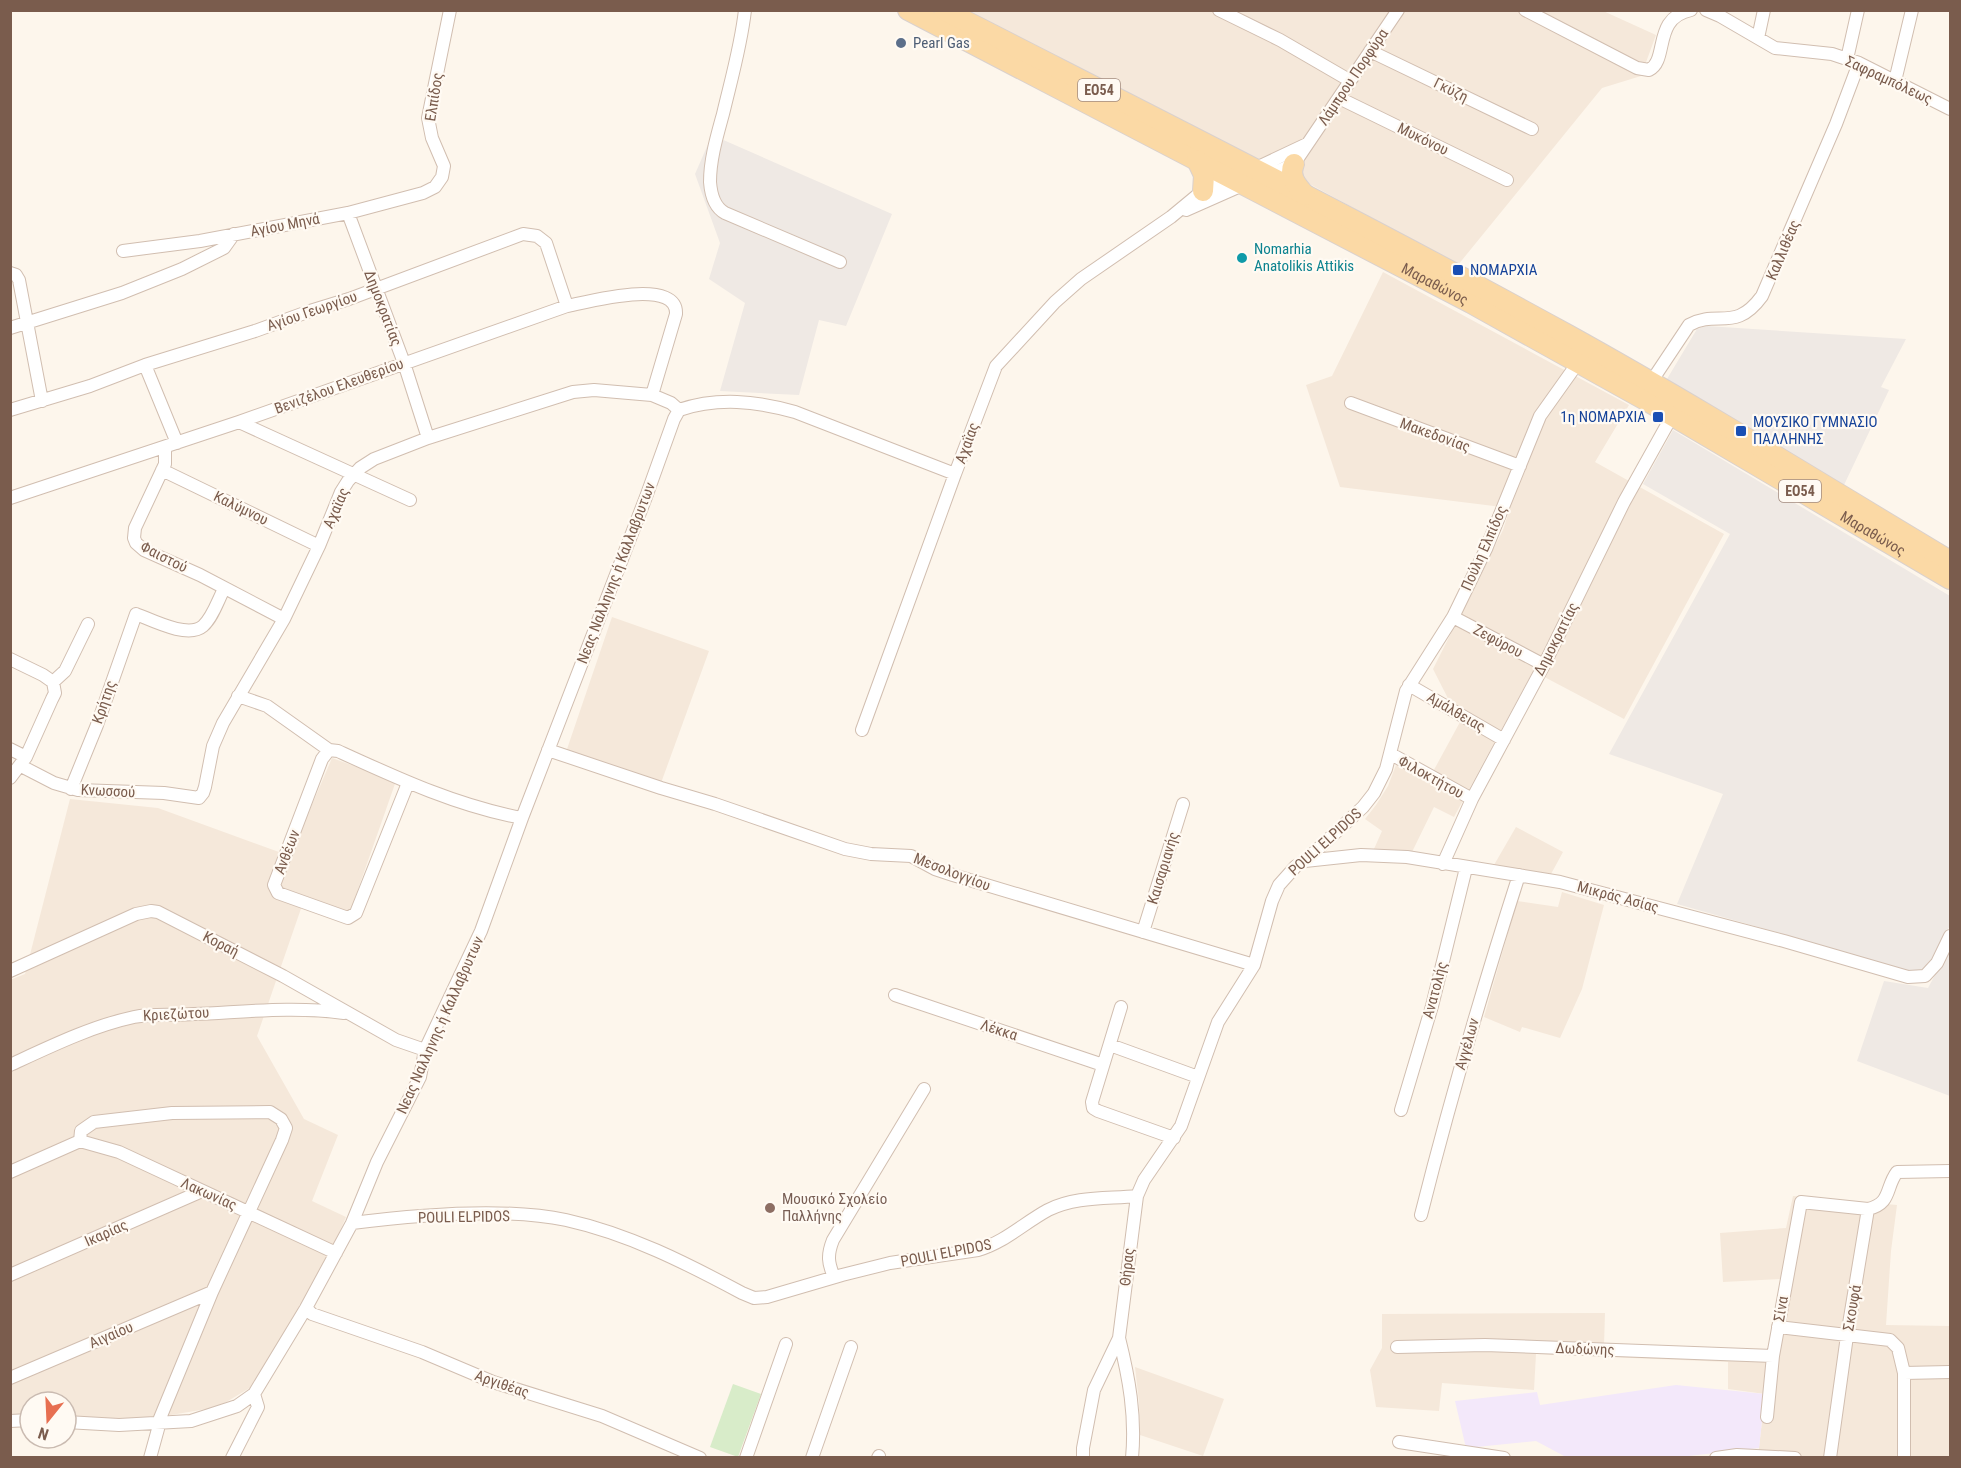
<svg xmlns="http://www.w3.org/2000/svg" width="1961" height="1468" font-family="'Roboto Condensed',sans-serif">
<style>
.residential{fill:#f5e8da}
.industrial{fill:#efe9e4}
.education{fill:#f3e8fa}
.green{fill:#d8ecc9}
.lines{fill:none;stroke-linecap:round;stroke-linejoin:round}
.street-casing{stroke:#d1beb0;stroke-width:14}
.primary-casing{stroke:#dad1cd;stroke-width:22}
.street{stroke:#fff;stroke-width:12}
.primary{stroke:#fbd9a5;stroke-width:20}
.service-dot{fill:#5c6f8a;stroke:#fffaf3;stroke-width:2}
.culture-dot{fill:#0f9aa8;stroke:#fffaf3;stroke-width:2}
.transit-dot{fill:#1a4fb4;stroke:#fffaf3;stroke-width:2}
.education-dot{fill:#8d6e63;stroke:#fffaf3;stroke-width:2}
.labels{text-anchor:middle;stroke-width:4.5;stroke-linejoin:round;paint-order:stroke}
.shield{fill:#fffaf3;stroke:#a28b7f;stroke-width:1.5}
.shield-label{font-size:14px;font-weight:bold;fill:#7a5c4d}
.service-label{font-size:15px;fill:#4e5e75;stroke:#fffaf3;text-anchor:start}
.street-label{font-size:15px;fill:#7a5c4d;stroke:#fffaf3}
.culture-label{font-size:15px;fill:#0d838f;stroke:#fffaf3;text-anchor:start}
.transit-label{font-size:15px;fill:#164399;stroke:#fffaf3;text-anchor:start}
.education-label{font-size:15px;fill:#785e54;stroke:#fffaf3;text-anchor:start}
</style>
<rect width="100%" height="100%" fill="#fdf6ec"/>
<path class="residential" d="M1601 10 1656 35 1641 76 1602 88 1458 265 1306 182 1238 150 962 11Z
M1383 272 1629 405 1595 462 1724 534 1624 719 1533 671 1454 817 1434 807 1412 852 1374 849 1382 831 1365 819 1376 805 1388 786 1396 765 1429 779 1460 722 1433 669 1503 530 1510 508 1340 487 1306 385 1332 376Z
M612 617 709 651 661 783 566 752Z
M332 758 396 781 350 912 305 897 257 1036 304 1119 338 1135 312 1201 346 1217 330 1254 253 1386 218 1407 165 1416 118 1421 66 1417V1402H30V1416H11L10 980 25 974 70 799 158 808 290 856Z
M1516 827 1563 852 1551 874 1494 865Z
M1562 892 1604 905 1582 989 1560 1038 1522 1027 1520 1032 1484 1017 1517 901 1558 907Z
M1793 1196 1897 1205 1891 1251 1886 1325 1950 1326V1457H1758L1765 1394 1728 1389V1362L1536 1354 1534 1390 1442 1383 1439 1411 1376 1407 1370 1370 1382 1348V1314L1605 1313 1604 1345 1770 1351 1781 1279 1723 1282 1720 1233 1786 1228Z
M1135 1367 1224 1399 1203 1456 1140 1435 1139 1402Z"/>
<path class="industrial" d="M712 135 892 214 846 326 819 320 799 395 720 391 745 303 709 279 720 243 695 174Z
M1707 326 1906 339 1881 387 1889 390 1844 485 1667 379 1697 329Z
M1673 430 1950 596V925L1933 961 1923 971H1900L1804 940 1677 904 1723 794 1609 754 1730 534 1643 484Z
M1950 947V1096L1857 1061 1884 981 1928 988Z"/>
<path class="education" d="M1676 1385 1765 1394 1759 1448 1671 1458 1566 1457 1536 1441 1466 1448 1455 1401 1537 1392 1540 1405Z"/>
<path class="green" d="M733 1384 761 1394 738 1457 710 1447Z"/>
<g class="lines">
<g class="street-casing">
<path id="street" d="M745 10C741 46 731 80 723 114 717 136 710 159 710 182 711 195 714 207 725 213L840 262
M1219 10 1280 40 1349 80
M1525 10 1637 68 1649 70C1669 60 1652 18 1691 10
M1706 10 1720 16 1775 48 1832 54 1859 63 1950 109
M1758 38 1764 10
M1370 51 1532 129
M1847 59 1858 10
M1895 81 1912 10
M1339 98 1507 180
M1254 169 1307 144
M1266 176 1294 164 1398 10
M1186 210 1247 183
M348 213 404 363 428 438
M123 251 200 241 348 213 423 193 435 187 442 177 444 166 432 138 428 118 450 10
M10 273 16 275 19 280 42 401
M10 328 122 293 182 269 224 248 234 234
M145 365 177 443
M1651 382 1689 325C1718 309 1735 333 1762 296L1836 124 1859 63
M1351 403 1520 466
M10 410 90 386 145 365 255 331 310 311 349 299 523 234 537 236 546 243 567 306
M239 422 410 500
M165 447V464L135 528 134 538 136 543 144 550 200 575 284 619
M162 470 319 546
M10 498 239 422 567 306C587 302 678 277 676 314L652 395
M1453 617 1544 665
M10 659 43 675 53 682
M53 682 65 671 88 624
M1409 685 1504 740
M238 696 267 706 329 750
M862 730 955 474
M10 749 26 757
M548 750 661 788 715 804 845 849 871 854 911 856 935 869 953 875 1254 965
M1391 754 1472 799
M21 766 54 783 78 790 164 793 199 798 203 793 205 787 213 746 223 723 284 619 319 546 341 492 348 481 360 468 374 459 428 438 573 392 594 390 652 395 671 403 679 410C718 397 756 401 795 412L955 474 996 366 1055 302 1081 279 1171 217 1200 193 1232 178
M10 778 26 757 52 699 55 693 53 682
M408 783 356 913 348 918 278 893 274 885 322 759 329 750 338 751C397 778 457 806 522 818
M71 789 97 725 136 614C152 620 188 639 203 626 213 617 218 600 224 589
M1305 861 1361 855 1407 857 1560 882 1784 941 1908 977 1925 976 1937 963 1950 936
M1443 864 1472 799 1544 665 1624 502 1672 416
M1143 932 1183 804
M10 971 136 914 151 911 158 912 283 976 396 1040 425 1050
M895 995 1103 1065
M1121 1007 1092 1102 1093 1108 1098 1111 1174 1138
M1110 1045 1198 1077
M10 1065C49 1047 92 1026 134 1017 154 1013 174 1016 194 1014 244 1012 294 1006 344 1013
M1401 1110 1432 1006 1466 868
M80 1141 81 1131 94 1122 172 1113 270 1112 281 1119 286 1128 282 1140 212 1292 158 1423V1429L150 1458
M80 1141 119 1152 336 1253
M10 1172 80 1141
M1421 1215C1450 1100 1483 987 1519 875
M352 1223C415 1215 504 1207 566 1220 629 1234 686 1263 742 1293L754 1298 767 1297 842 1275 890 1263 978 1250C1005 1242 1024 1223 1048 1210 1076 1196 1107 1199 1137 1196L1144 1180 1181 1126 1218 1022 1254 965 1272 901 1279 885 1296 866 1305 861 1363 807 1374 793 1386 769 1406 691 1453 617 1486 549 1540 416 1582 357
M10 1275 202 1191
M834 1277C828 1263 827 1255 833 1240L924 1089
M306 1308 312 1314 422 1352 493 1382 602 1416 700 1458
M1778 1327 1890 1340 1898 1348 1904 1373 1950 1372
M1119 1338C1129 1378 1136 1416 1132 1458
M1397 1347 1485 1345 1773 1356
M1904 1373V1458
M10 1378 212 1292
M1767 1417 1773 1356 1801 1202 1868 1209
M10 1421 30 1420
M66 1422 119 1425 191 1421 237 1406 254 1394 306 1308 352 1223 377 1162 420 1077 425 1050 481 931 522 818 646 497 674 419 679 410
M1399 1442 1504 1458
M232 1458 258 1407 254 1394
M746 1458 786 1344
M812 1458 851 1347
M878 1458 879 1456
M1083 1458V1448L1094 1390 1119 1338 1137 1196
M1716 1458 1737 1455 1795 1458
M1830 1458 1847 1336 1868 1209C1892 1203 1885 1188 1897 1172L1950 1171"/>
</g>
<g class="primary-casing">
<g id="primary">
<path id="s1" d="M908 10 1471 303 1649 402 1950 579"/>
<path d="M944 10C1153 117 1363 222 1568 335 1698 407 1823 485 1950 561"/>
<path d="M1197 160 1204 175 1203 191"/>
<path d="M1294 164C1288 176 1297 186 1305 195"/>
</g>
</g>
<use href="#street" class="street"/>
<use href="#primary" class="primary"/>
</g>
<circle class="service-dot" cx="901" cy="43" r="6"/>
<circle class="culture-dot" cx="1242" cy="258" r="6"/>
<g class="transit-dot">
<rect x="1452" y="264" width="12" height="12" rx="3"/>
<rect x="1652" y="411" width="12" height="12" rx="3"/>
<rect x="1735" y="425" width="12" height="12" rx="3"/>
</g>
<circle class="education-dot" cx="770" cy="1208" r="6"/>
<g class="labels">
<g class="shield">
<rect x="1078" y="79" width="42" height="22" rx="4.5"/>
<rect x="1779" y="480" width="42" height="22" rx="4.5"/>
</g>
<g class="shield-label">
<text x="1099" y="95">ΕΟ54</text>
<text x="1800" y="496">ΕΟ54</text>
</g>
<g class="service-label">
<text x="913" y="48">Pearl Gas</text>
</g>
<g class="street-label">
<text transform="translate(1353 77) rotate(-56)" y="5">Λάμπρου Πορφύρα</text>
<text transform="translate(1889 80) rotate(25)" y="5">Σαφραμπόλεως</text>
<text transform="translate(1451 90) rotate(26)" y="5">Γκύζη</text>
<text transform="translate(434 97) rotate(-81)" y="5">Ελπίδος</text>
<text transform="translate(1423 139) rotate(26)" y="5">Μυκόνου</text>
<text transform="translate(285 225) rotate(-11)" y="5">Αγίου Μηνά</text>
<text transform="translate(1783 250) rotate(-67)" y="5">Καλλιθέας</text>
<text dy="5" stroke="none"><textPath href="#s1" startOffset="594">Μαραθώνος</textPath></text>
<text transform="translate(383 308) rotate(69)" y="5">Δημοκρατίας</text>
<text transform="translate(312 311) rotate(-19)" y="5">Αγίου Γεωργίου</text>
<text transform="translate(339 386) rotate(-20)" y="5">Βενιζέλου Ελευθερίου</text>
<text transform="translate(1435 435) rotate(20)" y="5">Μακεδονίας</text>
<text transform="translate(967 443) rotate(-70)" y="5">Αχαΐας</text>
<text transform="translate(241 508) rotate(26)" y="5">Καλύμνου</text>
<text transform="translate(336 508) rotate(-66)" y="5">Αχαϊας</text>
<text dy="5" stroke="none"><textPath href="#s1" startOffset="1098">Μαραθώνος</textPath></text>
<text transform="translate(1484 548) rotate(-66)" y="5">Πούλη Ελπίδος</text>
<text transform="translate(164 557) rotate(27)" y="5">Φαιστού</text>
<text transform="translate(616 573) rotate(-69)" y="5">Νεας Nαλληνης ή Καλλαβρυτων</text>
<text transform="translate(1556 639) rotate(-63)" y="5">Δημοκρατίας</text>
<text transform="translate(1498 641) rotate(28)" y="5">Ζεφύρου</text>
<text transform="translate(104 702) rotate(-71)" y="5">Κρήτης</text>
<text transform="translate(1456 712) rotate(30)" y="5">Αμάλθειας</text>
<text transform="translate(1431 777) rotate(29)" y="5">Φιλοκτήτου</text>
<text transform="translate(108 791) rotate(3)" y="5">Κνωσσού</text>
<text transform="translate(1325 842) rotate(-42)" y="5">POULI ELPIDOS</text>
<text transform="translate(287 852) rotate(-69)" y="5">Ανθέων</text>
<text transform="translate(1163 868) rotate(-73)" y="5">Καισαριανής</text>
<text transform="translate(952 872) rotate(21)" y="5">Μεσολογγίου</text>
<text transform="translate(1618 897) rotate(15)" y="5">Μικράς Ασίας</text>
<text transform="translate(221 944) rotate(27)" y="5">Κοραή</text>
<text transform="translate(1435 990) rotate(-75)" y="5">Ανατολής</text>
<text transform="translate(176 1014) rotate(-3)" y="5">Κριεζώτου</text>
<text transform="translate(440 1025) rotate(-66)" y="5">Νεας Nαλληνης ή Καλλαβρυτων</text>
<text transform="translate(999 1030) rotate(18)" y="5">Λέκκα</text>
<text transform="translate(1467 1044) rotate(-74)" y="5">Αγγέλων</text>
<text transform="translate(209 1194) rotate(24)" y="5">Λακωνίας</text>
<text transform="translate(464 1217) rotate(-1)" y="5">POULI ELPIDOS</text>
<text transform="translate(106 1233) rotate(-24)" y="5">Ικαρίας</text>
<text transform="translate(946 1253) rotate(-11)" y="5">POULI ELPIDOS</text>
<text transform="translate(1127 1267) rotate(-84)" y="5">Θήρας</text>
<text transform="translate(1852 1308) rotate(-80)" y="5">Σκουφά</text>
<text transform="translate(1781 1309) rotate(-80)" y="5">Σίνα</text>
<text transform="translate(111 1335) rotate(-23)" y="5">Αιγαίου</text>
<text transform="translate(1585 1349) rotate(2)" y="5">Δωδώνης</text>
<text transform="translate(502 1384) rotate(19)" y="5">Αργιθέας</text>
</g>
<g class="culture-label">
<text x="1254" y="254">Nomarhia<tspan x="1254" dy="17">Anatolikis Attikis</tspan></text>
</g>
<g class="transit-label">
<text x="1470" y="275">ΝΟΜΑΡΧΙΑ</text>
<text x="1646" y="422" text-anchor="end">1η ΝΟΜΑΡΧΙΑ</text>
<text x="1753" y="427">ΜΟΥΣΙΚΟ ΓΥΜΝΑΣΙΟ<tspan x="1753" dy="17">ΠΑΛΛΗΝΗΣ</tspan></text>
</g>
<g class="education-label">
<text x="782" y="1204">Μουσικό Σχολείο<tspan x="782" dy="17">Παλλήνης</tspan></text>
</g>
</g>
<rect width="1961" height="1468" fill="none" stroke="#7a5c4d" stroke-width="24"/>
<g transform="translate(48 1420) rotate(198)"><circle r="28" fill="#fffaf3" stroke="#cabbb1" stroke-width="1.5"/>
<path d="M0-4.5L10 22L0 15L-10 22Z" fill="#e76f51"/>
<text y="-9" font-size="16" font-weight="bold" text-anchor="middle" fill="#7a5c4d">N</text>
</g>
</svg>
